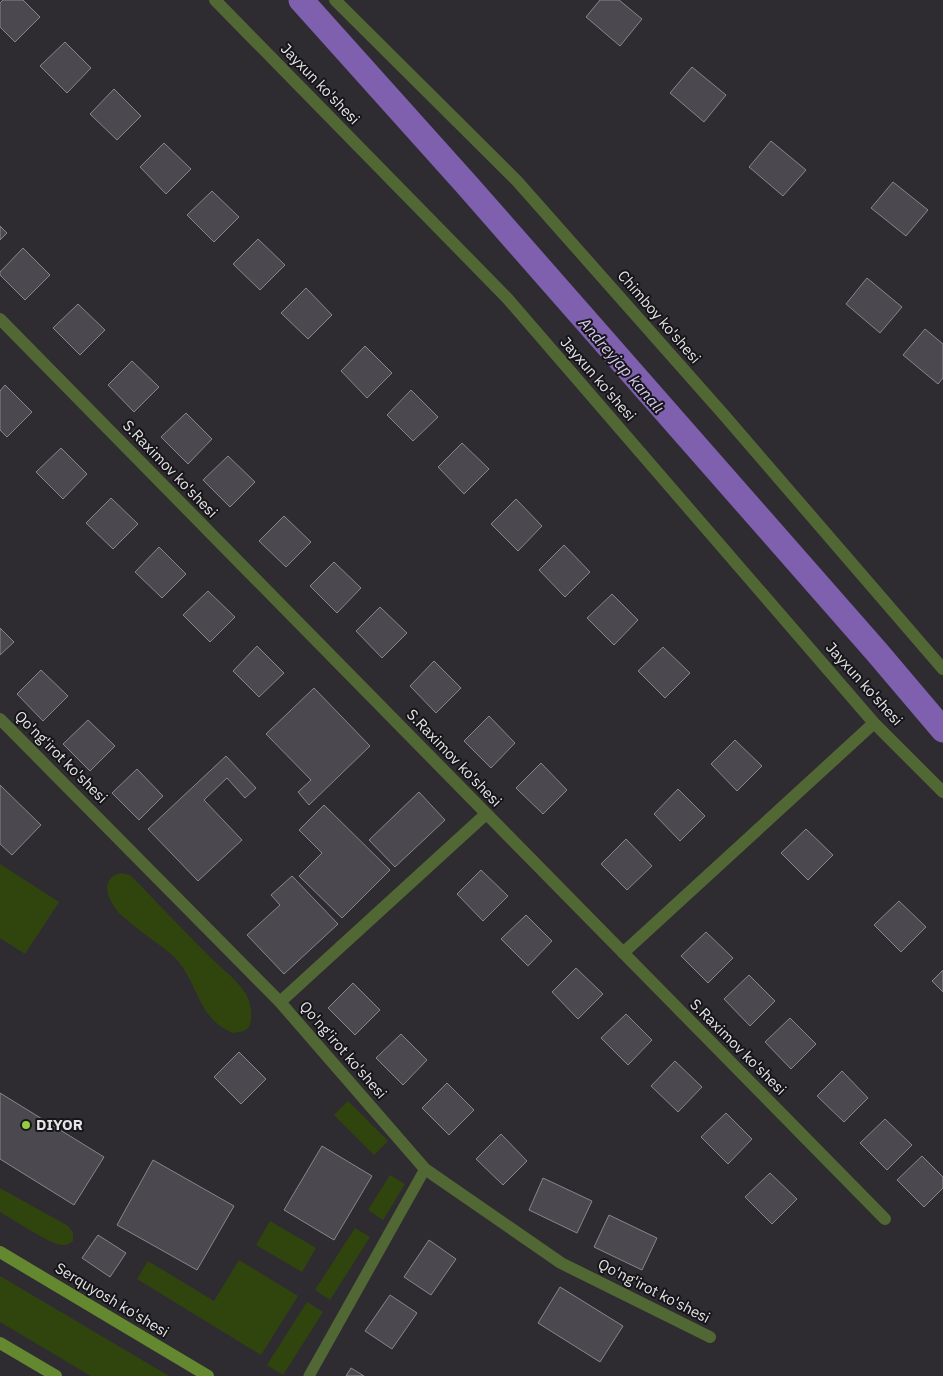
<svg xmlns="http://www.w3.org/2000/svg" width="943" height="1376" font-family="'IBM Plex Sans',sans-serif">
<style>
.green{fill:#30450e}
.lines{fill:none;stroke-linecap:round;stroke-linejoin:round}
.canal{stroke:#7f60af;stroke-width:25}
.building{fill:#4b494f;stroke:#88868c}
.lane{stroke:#516834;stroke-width:11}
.street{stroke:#516834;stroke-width:12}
.secondary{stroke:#648830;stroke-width:12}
.poi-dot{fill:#94cc3d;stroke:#161517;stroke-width:2}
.labels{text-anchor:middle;stroke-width:4;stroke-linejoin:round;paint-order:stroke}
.street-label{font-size:15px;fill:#e5e4e7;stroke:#161517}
.poi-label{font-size:15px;font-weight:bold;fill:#e5e4e7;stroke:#161517;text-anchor:start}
.water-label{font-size:16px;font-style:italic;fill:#d8c9f4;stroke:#161517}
</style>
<rect width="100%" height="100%" fill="#2e2c31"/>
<path class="green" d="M0 864 59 902 25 954 0 938Z
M121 873 130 875 140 885C163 909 186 933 210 957 222 969 238 980 247 996 251 1003 254 1023 247 1029 244 1032 238 1032 233 1033 198 1019 199 986 178 961 171 953 162 947 154 941 143 933 132 924 121 915 109 903 97 879 121 873Z
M348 1101 388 1141 374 1155 334 1115Z
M390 1175 405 1184 383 1220 368 1210Z
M0 1188 68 1226 73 1233V1241C69 1244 67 1245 62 1245 49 1244 13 1219 0 1212Z
M270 1221 316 1248 302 1272 256 1245Z
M355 1228 370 1237 330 1300 315 1290Z
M239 1260 298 1296 261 1355 137 1279 148 1261 214 1301Z
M0 1276 169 1376H91L0 1322Z
M307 1302 323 1312 283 1375 267 1365Z"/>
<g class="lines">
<path class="canal" d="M301 0 467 185 876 651 943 730"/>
</g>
<path class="building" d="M3 0H23L40 17 15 42 0 27V3Z
M600 0H619L642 19 620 46 586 17Z
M65 42 91 68 67 93 40 66Z
M692 67 726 95 704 122 670 93Z
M114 89 141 116 117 140 90 114Z
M771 141 806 170 783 196 749 167Z
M164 143 191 169 166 194 140 167Z
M893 182 928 210 906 236 871 208Z
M212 191 239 217 214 242 187 215Z
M0 226 7 233 0 240Z
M258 239 285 265 260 290 233 264Z
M23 248 50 275 25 300 0 275V272Z
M867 278 902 307 880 333 846 304Z
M306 288 332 315 308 339 281 313Z
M78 304 105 330 80 355 53 328Z
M925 329 943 344V378L938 384 903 355Z
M365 346 392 373 367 398 341 371Z
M132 361 159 387 134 412 108 385Z
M5 385 32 412 7 437 0 430V391Z
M411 390 438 417 413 441 387 415Z
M186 413 212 439 188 464 161 437Z
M462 443 489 469 464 494 438 467Z
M61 448 87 474 63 499 36 472Z
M228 456 255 482 230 507 203 480Z
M111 498 138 524 113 549 86 523Z
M516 499 542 526 518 551 491 524Z
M284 516 311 542 286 567 259 541Z
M564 545 590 572 565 597 539 570Z
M159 547 186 574 162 598 135 572Z
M334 562 361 588 337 613 310 586Z
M208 591 235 617 210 642 183 615Z
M612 594 638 620 614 645 587 618Z
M380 607 407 633 382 658 356 631Z
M0 628 14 642 0 655Z
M257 646 284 673 259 697 233 671Z
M663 647 690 673 665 698 638 671Z
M434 661 461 688 436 713 410 686Z
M41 670 68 696 43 721 17 694Z
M314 688 370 746 309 805 298 792 311 780 266 734Z
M489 716 515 743 491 768 464 741Z
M88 720 115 746 90 771 63 744Z
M735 740 762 766 737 791 711 764Z
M226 756 256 788 245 798 227 778 204 800 242 840 198 881 148 829Z
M541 763 567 790 543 814 516 788Z
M137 769 163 796 139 820 112 793Z
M0 785 41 825 12 855 0 844Z
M678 789 705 816 680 841 654 814Z
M419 792 445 820 395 867 369 840Z
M324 805 390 870 342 918 299 876 322 853 299 830Z
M806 829 833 855 808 880 781 853Z
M626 839 652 866 627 890 601 864Z
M481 870 508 896 483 921 457 894Z
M292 876 338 924 284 974 247 935 280 905 271 895Z
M899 901 926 927 901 952 874 925Z
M526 915 552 941 528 966 501 939Z
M706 932 733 958 708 983 681 956Z
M576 968 603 994 578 1019 552 992Z
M943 970V992L932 981Z
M749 975 775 1001 750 1026 724 999Z
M353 983 380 1010 355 1035 328 1008Z
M626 1014 652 1040 628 1065 601 1038Z
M790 1018 816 1044 791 1069 765 1042Z
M401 1034 427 1060 403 1085 376 1058Z
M239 1052 266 1079 241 1104 214 1077Z
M675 1061 702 1087 678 1112 651 1086Z
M842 1071 868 1098 844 1122 817 1096Z
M447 1083 474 1110 449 1135 422 1108Z
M0 1093 104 1157 74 1205 0 1159Z
M726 1113 752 1139 728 1164 701 1137Z
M885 1119 912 1145 887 1170 860 1143Z
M501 1134 527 1161 503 1185 476 1159Z
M322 1146 372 1176 334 1240 284 1210Z
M922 1156 943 1177V1188L924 1207 897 1180Z
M153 1160 234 1206 197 1270 117 1225Z
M770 1173 797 1199 772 1224 745 1197Z
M543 1178 592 1201 577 1233 529 1210Z
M609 1215 657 1238 642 1270 594 1247Z
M98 1235 126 1253 110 1277 82 1258Z
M429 1240 456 1259 431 1295 404 1277Z
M560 1287 623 1326 600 1362 538 1323Z
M390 1295 417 1313 392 1349 365 1331Z
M351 1368 364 1376H346Z"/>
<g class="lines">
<path class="lane" d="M309 1376 425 1169"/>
<path class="street" d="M215 0 507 298 874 723 943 792
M335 0 517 181 724 415 943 669
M0 319 885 1219
M0 719 280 1002 425 1169 561 1263 710 1337
M623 953 874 723
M280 1002 486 814"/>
<path class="secondary" d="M0 1252 208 1376
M0 1343 56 1376"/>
</g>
<circle class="poi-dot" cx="26" cy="1125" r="5"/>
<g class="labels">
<g class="street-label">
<text transform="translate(320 84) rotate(46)" y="5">Jayxun ko'shesi</text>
<text transform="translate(659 317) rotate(49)" y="5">Chimboy ko'shesi</text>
<text transform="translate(598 379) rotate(49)" y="5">Jayxun ko'shesi</text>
<text transform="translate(170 469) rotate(46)" y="5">S.Raximov ko'shesi</text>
<text transform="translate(864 684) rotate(48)" y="5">Jayxun ko'shesi</text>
<text transform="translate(61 757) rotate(45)" y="5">Qo'ng'irot ko'shesi</text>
<text transform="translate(454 758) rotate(46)" y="5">S.Raximov ko'shesi</text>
<text transform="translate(738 1047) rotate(45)" y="5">S.Raximov ko'shesi</text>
<text transform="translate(343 1050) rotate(49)" y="5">Qo'ng'irot ko'shesi</text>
<text transform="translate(654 1291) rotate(27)" y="5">Qo'ng'irot ko'shesi</text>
<text transform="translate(112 1300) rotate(31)" y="5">Serquyosh ko'shesi</text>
</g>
<g class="poi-label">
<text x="36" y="1130">DIYOR</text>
</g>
<g class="water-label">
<text transform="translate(622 365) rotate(49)" y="6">Andreyjap kanalı</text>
</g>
</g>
</svg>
